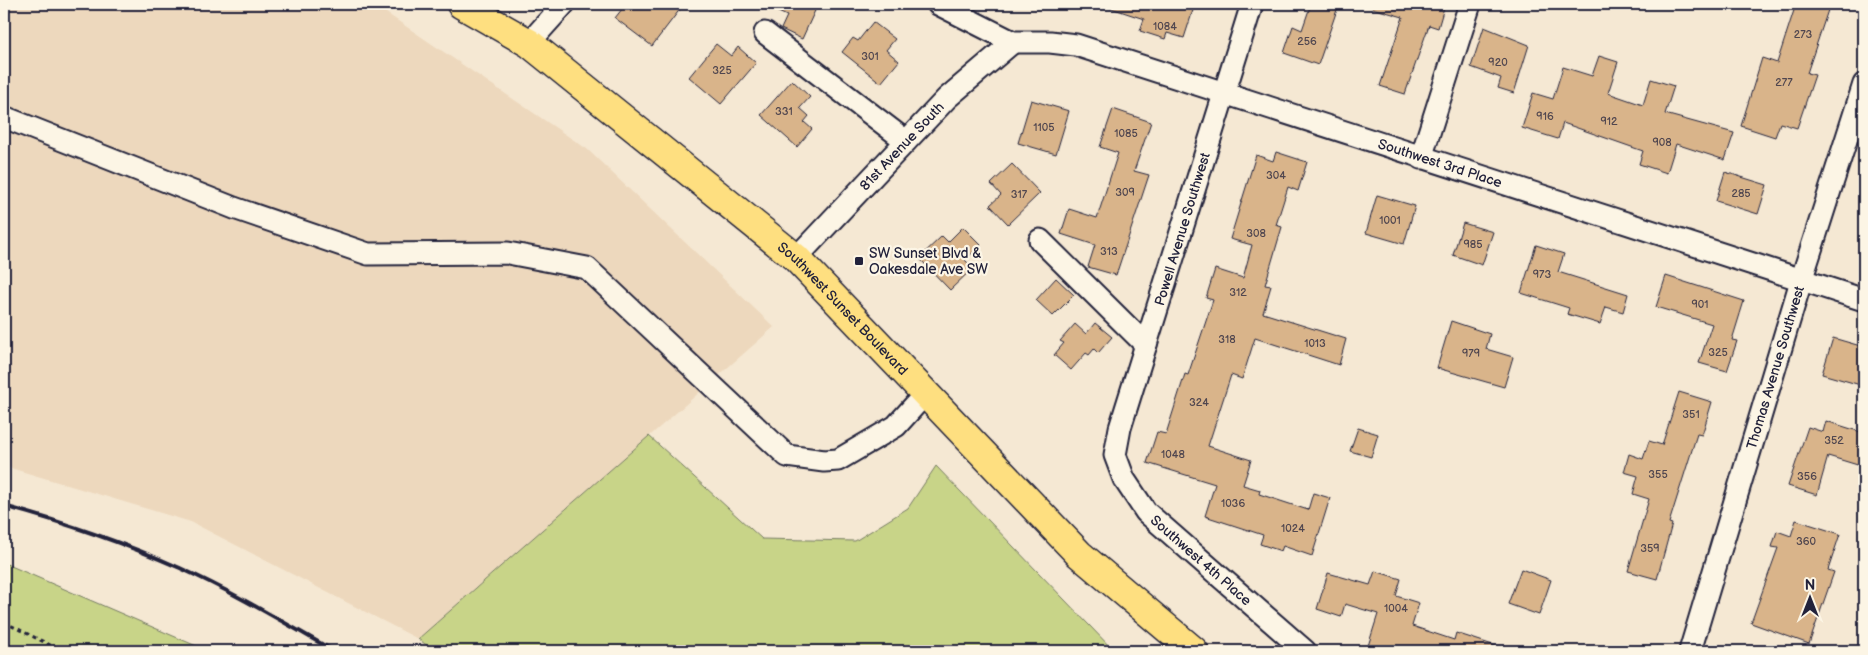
<svg xmlns="http://www.w3.org/2000/svg" width="1868" height="655" font-family="'Balsamiq Sans',sans-serif">
<style>
.built{fill:#edd8bd}
.green{fill:#c8d488;stroke:#757b62}
.building{fill:#d9b48a;stroke:#22223b}
.lines{fill:none;stroke-linecap:round;stroke-linejoin:round}
.minor-casing{stroke:#22223b;stroke-width:25}
.major-casing{stroke:#22223b;stroke-width:31}
.path{stroke:#22223b;stroke-width:3;stroke-dasharray:4 4;stroke-linecap:butt}
.minor{stroke:#fcf5e5;stroke-width:21}
.major{stroke:#fedf80;stroke-width:28}
.rail{stroke:#22223b;stroke-width:4}
.poi-dot{fill:#22223b;stroke:#fcf5e5;stroke-width:2}
.labels{text-anchor:middle;stroke-width:4.5;stroke-linejoin:round;paint-order:stroke}
.number-label{font-size:11px;fill:#50464f}
.street-label{font-size:14px;fill:#22223b;stroke:#fcf5e5}
.poi-label{font-size:14px;fill:#22223b;stroke:#fcf5e5;text-anchor:start}
</style>
<rect width="100%" height="100%" fill="#f5e8d3"/>
<filter id="ink" filterUnits="userSpaceOnUse"><feTurbulence type="fractalNoise" baseFrequency=".02" numOctaves="2"/><feDisplacementMap in="SourceGraphic" scale="10" xChannelSelector="R" yChannelSelector="G"/><feConvolveMatrix kernelMatrix="1 2 1 2 8 2 1 2 1" color-interpolation-filters="sRGB"/></filter>
<g filter="url(#ink)">
<path class="built" d="M4 4H373L587 149 774 327 418 639 191 522 4 466Z"/>
<path class="green" d="M649 436 762 539 855 541 908 508 936 466 1114 651H435L418 639Z
M4 563 208 651H4Z"/>
<path class="building" d="M626 4H684L652 46 615 18Z
M761 4H818L802 39 781 29 787 16Z
M1109 4H1195L1184 38 1167 33 1165 39 1140 31 1144 19 1108 7Z
M1311 4H1339L1318 65 1284 53 1293 26 1302 30Z
M1373 4H1445L1438 28 1429 25 1405 94 1380 86 1403 17 1372 8Z
M1796 4H1830L1807 73 1815 75 1797 128 1780 123 1775 137 1741 126 1762 58 1777 63Z
M873 22 895 39 886 50 899 61 881 83 842 52 853 38 858 41Z
M1484 27 1529 45 1514 93 1498 88 1501 78 1471 67Z
M716 44 731 56 738 47 756 63 721 104 689 77Z
M1599 56 1618 62 1608 93 1643 105 1651 79 1674 86 1665 114 1734 133 1725 160 1676 144 1667 173 1639 164 1643 151 1563 123 1558 139 1522 128 1533 93 1553 99 1563 67 1592 76Z
M792 80 810 97 800 108 809 116 804 122 812 129 797 147 761 115Z
M1031 100 1069 111 1056 154 1018 143Z
M1113 109 1151 122 1134 171 1149 175 1116 275 1088 267 1095 245 1061 234 1069 209 1097 218 1118 153 1100 147Z
M1276 152 1307 162 1298 191 1288 187 1276 225 1282 227 1265 285 1271 286 1263 313 1346 339 1339 365 1255 338 1242 379 1231 375 1208 446 1251 460 1243 485 1260 490 1259 494 1308 510 1313 493 1330 498 1312 556 1283 546 1281 551 1260 544 1263 535 1205 516 1215 484 1147 463 1157 432 1166 434 1185 374 1188 375 1213 300 1206 298 1215 269 1243 278 1252 245 1230 239 1256 155 1273 161Z
M1012 164 1040 193 1008 224 990 205 1001 195 991 184Z
M1725 172 1767 185 1758 214 1716 201Z
M1377 195 1415 206 1404 244 1366 233Z
M1463 223 1493 232 1482 265 1453 255Z
M963 227 981 245 965 260 973 268 950 290 919 258 942 236 948 242Z
M1536 245 1564 254 1558 272 1628 294 1623 312 1606 307 1600 324 1567 314 1569 308 1521 293Z
M1666 276 1744 301 1732 340 1737 341 1727 371 1699 363 1712 324 1656 307Z
M1056 278 1074 295 1053 316 1036 300Z
M1451 321 1490 334 1486 349 1513 357 1504 387 1437 368Z
M1095 323 1112 337 1098 353 1094 349 1089 355 1086 353 1071 370 1054 355 1064 343 1060 341 1075 324 1086 334Z
M1833 338 1864 347V386L1822 374Z
M1679 392 1712 402 1702 435 1697 434 1669 523 1672 524 1657 579 1628 571 1649 499 1633 494 1638 476 1624 472 1629 454 1643 459 1649 441 1662 445Z
M1826 421 1864 433V455L1861 466 1828 456 1817 495 1788 486 1808 427 1823 432Z
M1358 428 1378 434 1371 457 1350 451Z
M1796 520 1840 534 1828 570 1834 572 1809 644 1751 623 1778 548 1772 547 1777 531 1791 536Z
M1521 569 1551 580 1539 615 1508 604Z
M1375 571 1401 579 1396 596 1419 603 1412 626 1454 640 1456 633 1502 648 1501 651H1383L1368 646 1378 614 1345 604 1341 617 1317 609 1328 573 1370 585Z"/>
<g class="lines">
<g class="minor-casing">
<g id="minor">
<path id="s1" d="M938 4 1013 42H1050L1076 45 1864 300"/>
<path id="s2" d="M1252 4 1120 428 1115 455 1124 479 1146 512 1305 651"/>
<path d="M765 33 906 141"/>
<path d="M529 43 564 4"/>
<path d="M4 117 234 208 368 254 508 253 587 268 787 456 824 461 838 460 896 426 925 394"/>
<path d="M1421 158 1470 4"/>
<path d="M1040 240 1146 345"/>
<path id="s3" d="M796 258 947 98 1013 42"/>
<path id="s4" d="M1690 651 1801 281 1864 84"/>
</g>
</g>
<g class="major-casing">
<g id="major">
<path id="s5" d="M461 4 529 43 796 258 1079 554 1194 651"/>
</g>
</g>
<path class="path" d="M4 622 62 651"/>
<use href="#minor" class="minor"/>
<use href="#major" class="major"/>
<path class="rail" d="M4 506C63 522 124 543 180 568 233 592 283 622 334 651"/>
</g>
</g>
<rect class="poi-dot" x="854" y="256" width="10" height="10" rx="2.5"/>
<g class="labels">
<g class="number-label">
<text x="1165" y="30">1084</text>
<text x="1803" y="38">273</text>
<text x="1307" y="45">256</text>
<text x="870" y="60">301</text>
<text x="1498" y="66">920</text>
<text x="722" y="74">325</text>
<text x="1784" y="86">277</text>
<text x="784" y="115">331</text>
<text x="1545" y="120">916</text>
<text x="1609" y="125">912</text>
<text x="1044" y="131">1105</text>
<text x="1126" y="137">1085</text>
<text x="1662" y="146">908</text>
<text x="1276" y="179">304</text>
<text x="1125" y="196">309</text>
<text x="1741" y="197">285</text>
<text x="1019" y="198">317</text>
<text x="1390" y="224">1001</text>
<text x="1256" y="237">308</text>
<text x="1473" y="248">985</text>
<text x="1109" y="255">313</text>
<text x="1542" y="278">973</text>
<text x="1238" y="296">312</text>
<text x="1700" y="308">901</text>
<text x="1227" y="343">318</text>
<text x="1315" y="347">1013</text>
<text x="1718" y="356">325</text>
<text x="1471" y="357">979</text>
<text x="1199" y="406">324</text>
<text x="1691" y="418">351</text>
<text x="1834" y="444">352</text>
<text x="1173" y="458">1048</text>
<text x="1658" y="478">355</text>
<text x="1807" y="480">356</text>
<text x="1233" y="507">1036</text>
<text x="1293" y="532">1024</text>
<text x="1806" y="545">360</text>
<text x="1650" y="552">359</text>
<text x="1396" y="612">1004</text>
</g>
<g class="street-label">
<text dy="5" stroke="none"><textPath href="#s3" startOffset="154">81st Avenue South</textPath></text>
<text dy="5" stroke="none"><textPath href="#s1" startOffset="530">Southwest 3rd Place</textPath></text>
<text transform="translate(1182 229) rotate(-73)" y="5">Powell Avenue Southwest</text>
<text dy="5" stroke="none"><textPath href="#s5" startOffset="490">Southwest Sunset Boulevard</textPath></text>
<text dy="5" stroke="none"><textPath href="#s4" startOffset="296">Thomas Avenue Southwest</textPath></text>
<text dy="5" stroke="none"><textPath href="#s2" startOffset="610">Southwest 4th Place</textPath></text>
</g>
<g class="poi-label">
<text x="869" y="258">SW Sunset Blvd &amp;<tspan x="869" dy="16">Oakesdale Ave SW</tspan></text>
</g>
</g>
<rect width="1868" height="655" fill="none" stroke="#fcf5e5" stroke-width="20"/>
<rect x="10" y="10" width="1848" height="635" fill="none" stroke="#22223b" stroke-width="2" filter="url(#ink)"/>
<g transform="translate(1810 598)" stroke="#fcf5e5" stroke-width="4" paint-order="stroke">
<path d="M0-4L9 19L0 12L-9 19Z" fill="#22223b"/>
<text y="-8" font-size="14" font-weight="bold" text-anchor="middle" fill="#22223b">N</text>
</g>
</svg>
